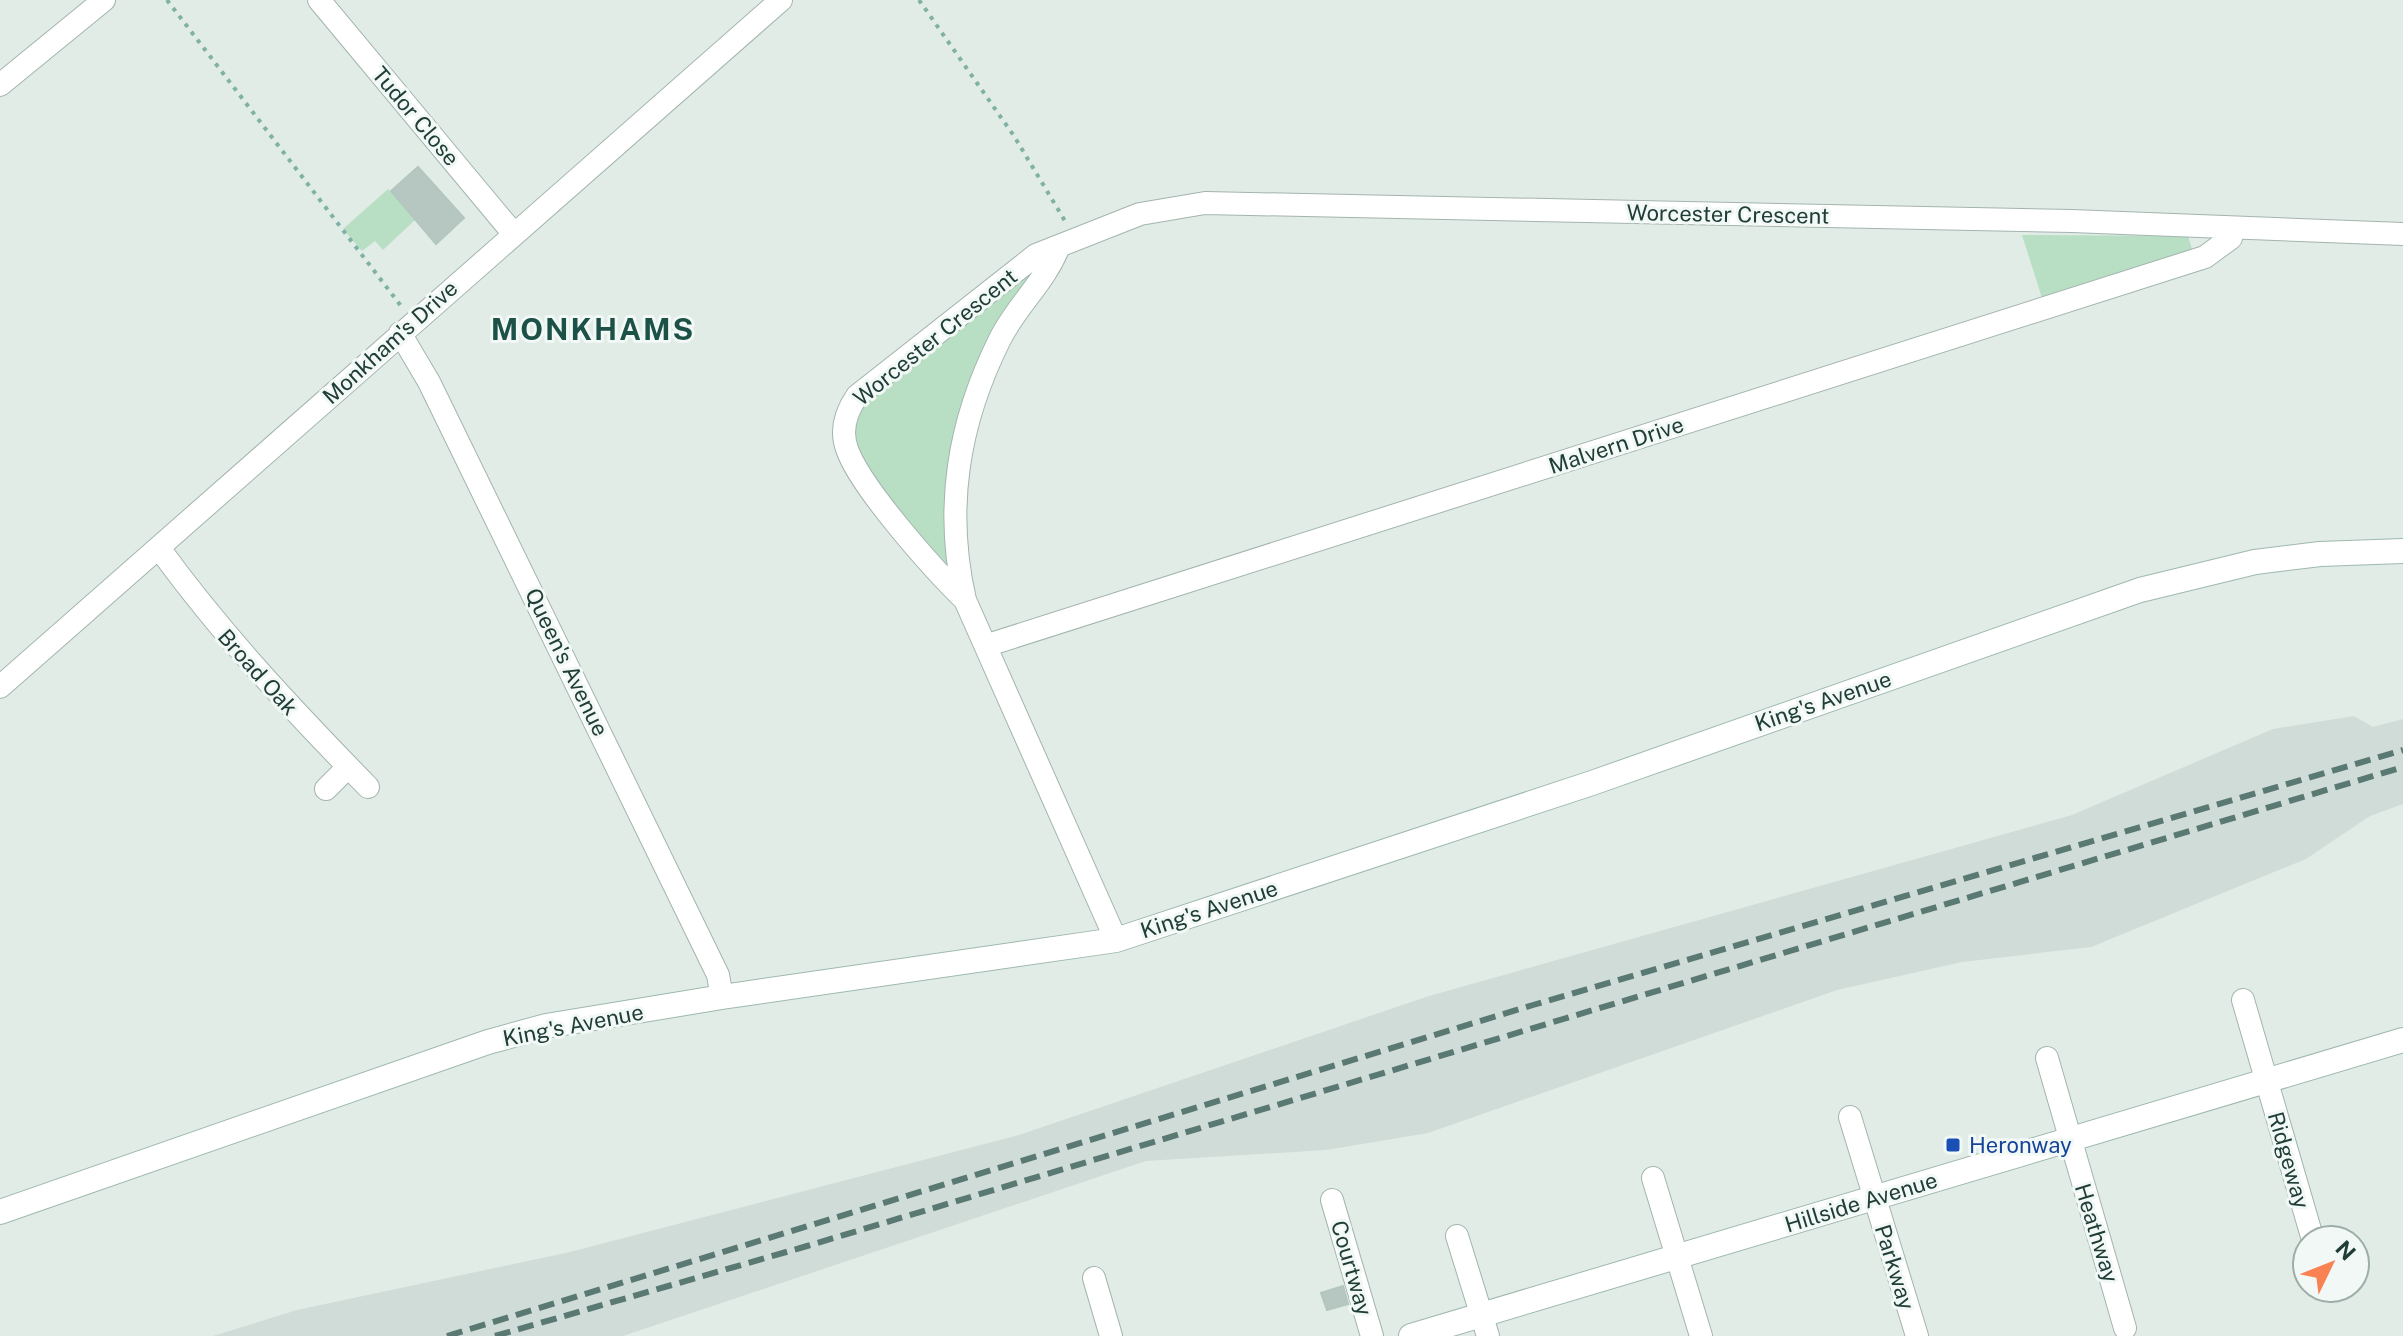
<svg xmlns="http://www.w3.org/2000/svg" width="2403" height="1336" font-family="'Public Sans',sans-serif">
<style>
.built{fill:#cfdcd7}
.green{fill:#b8dfc4}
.building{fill:#b6c7c1;stroke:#b3c6bf;stroke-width:2}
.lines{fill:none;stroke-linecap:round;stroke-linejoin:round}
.street-casing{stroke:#a3b4af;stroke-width:24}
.secondary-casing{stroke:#9eb8b0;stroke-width:26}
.path{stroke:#7fb1a4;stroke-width:4;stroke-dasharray:4 6;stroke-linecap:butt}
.street{stroke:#fff;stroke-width:22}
.secondary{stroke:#fff;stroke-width:24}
.rail{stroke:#5a7972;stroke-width:6;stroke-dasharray:16 8;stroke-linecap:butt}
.transit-dot{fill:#1a4fb4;stroke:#f1f8f5;stroke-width:3}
.labels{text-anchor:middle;stroke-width:6;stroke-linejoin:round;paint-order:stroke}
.street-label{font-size:22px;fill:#203e37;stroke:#f1f8f5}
.transit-label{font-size:22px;fill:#164399;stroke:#f1f8f5;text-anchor:start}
.district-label{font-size:30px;font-weight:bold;letter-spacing:2px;fill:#1b5146;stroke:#f1f8f5}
</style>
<rect width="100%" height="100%" fill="#e1ece7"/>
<path class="built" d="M2354 716 2373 727 2403 719V804L2370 816 2306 859 2091 947 1962 962 1837 990 1428 1133 1326 1150 1146 1161 623 1336H213L297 1310 570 1252 1019 1135 1429 996 2072 815 2273 729Z"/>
<path class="green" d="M388 189 415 220 383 250 375 241 362 251 343 229Z
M2022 235 2188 236 2192 249 2042 298Z
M1039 260 1043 266 985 355 948 577C925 547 864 476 855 443 850 426 861 411 869 396Z"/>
<path class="building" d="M418 167 464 218 436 244 391 191Z
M1343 1286 1348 1304 1327 1310 1321 1293Z"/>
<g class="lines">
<g class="street-casing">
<path id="street" d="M319 0 513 233
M0 85 104 0
M400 333 429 382 718 975 722 997
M159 548C222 635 293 710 368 787
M965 600C944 508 958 423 1000 339 1017 305 1046 281 1059 246
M988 645 2205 257 2231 238 2233 229
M0 687 781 0
M326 789 348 767
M1116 940 965 600C934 570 860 487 847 449 840 430 846 412 857 396L1036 255 1140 214 1205 203 2072 221 2403 234
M2243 1000 2313 1240
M2047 1058 2125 1328
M1850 1117 1917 1336
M1653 1178 1701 1336
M1332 1200 1372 1336
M1457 1236 1488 1336
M1094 1278 1111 1336"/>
</g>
<g class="secondary-casing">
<path id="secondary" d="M0 1212 488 1042 546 1026 722 997 1116 940 1592 783 2140 590 2255 562 2320 554 2403 551
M1411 1336 2403 1040"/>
</g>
<path class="path" d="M167 0 401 306
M919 0 1014 136 1065 221"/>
<use href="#street" class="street"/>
<use href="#secondary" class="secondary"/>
<path class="rail" d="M447 1336 1533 1005 2403 750
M495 1336 807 1246 2403 767"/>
</g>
<rect class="transit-dot" x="1945" y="1137" width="16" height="16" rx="4"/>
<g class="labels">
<g class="street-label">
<text transform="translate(416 116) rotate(50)" y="8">Tudor Close</text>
<text transform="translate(1728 214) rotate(1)" y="8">Worcester Crescent</text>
<text transform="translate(935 337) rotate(-39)" y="8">Worcester Crescent</text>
<text transform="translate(390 342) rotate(-42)" y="8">Monkham's Drive</text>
<text transform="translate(1616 445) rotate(-18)" y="8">Malvern Drive</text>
<text transform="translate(567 662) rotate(64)" y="8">Queen's Avenue</text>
<text transform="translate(258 672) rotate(48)" y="8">Broad Oak</text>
<text transform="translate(1823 701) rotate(-19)" y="8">King's Avenue</text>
<text transform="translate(1209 909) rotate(-18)" y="8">King's Avenue</text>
<text transform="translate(573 1025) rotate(-11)" y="8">King's Avenue</text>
<text transform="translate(2289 1160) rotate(74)" y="8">Ridgeway</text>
<text transform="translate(1861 1202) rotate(-17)" y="8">Hillside Avenue</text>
<text transform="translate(2097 1233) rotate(73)" y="8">Heathway</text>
<text transform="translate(1895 1267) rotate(73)" y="8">Parkway</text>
<text transform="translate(1352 1268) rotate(74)" y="8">Courtway</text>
</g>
<g class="transit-label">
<text x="1969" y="1153">Heronway</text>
</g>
<g class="district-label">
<text x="593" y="340">MONKHAMS</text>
</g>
</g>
<g transform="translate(2331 1264) rotate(47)"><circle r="38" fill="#f1f8f5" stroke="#9daea9" stroke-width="2"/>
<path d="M0-6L14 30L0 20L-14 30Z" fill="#f98252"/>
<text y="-12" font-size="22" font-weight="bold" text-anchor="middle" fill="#203e37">N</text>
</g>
</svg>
